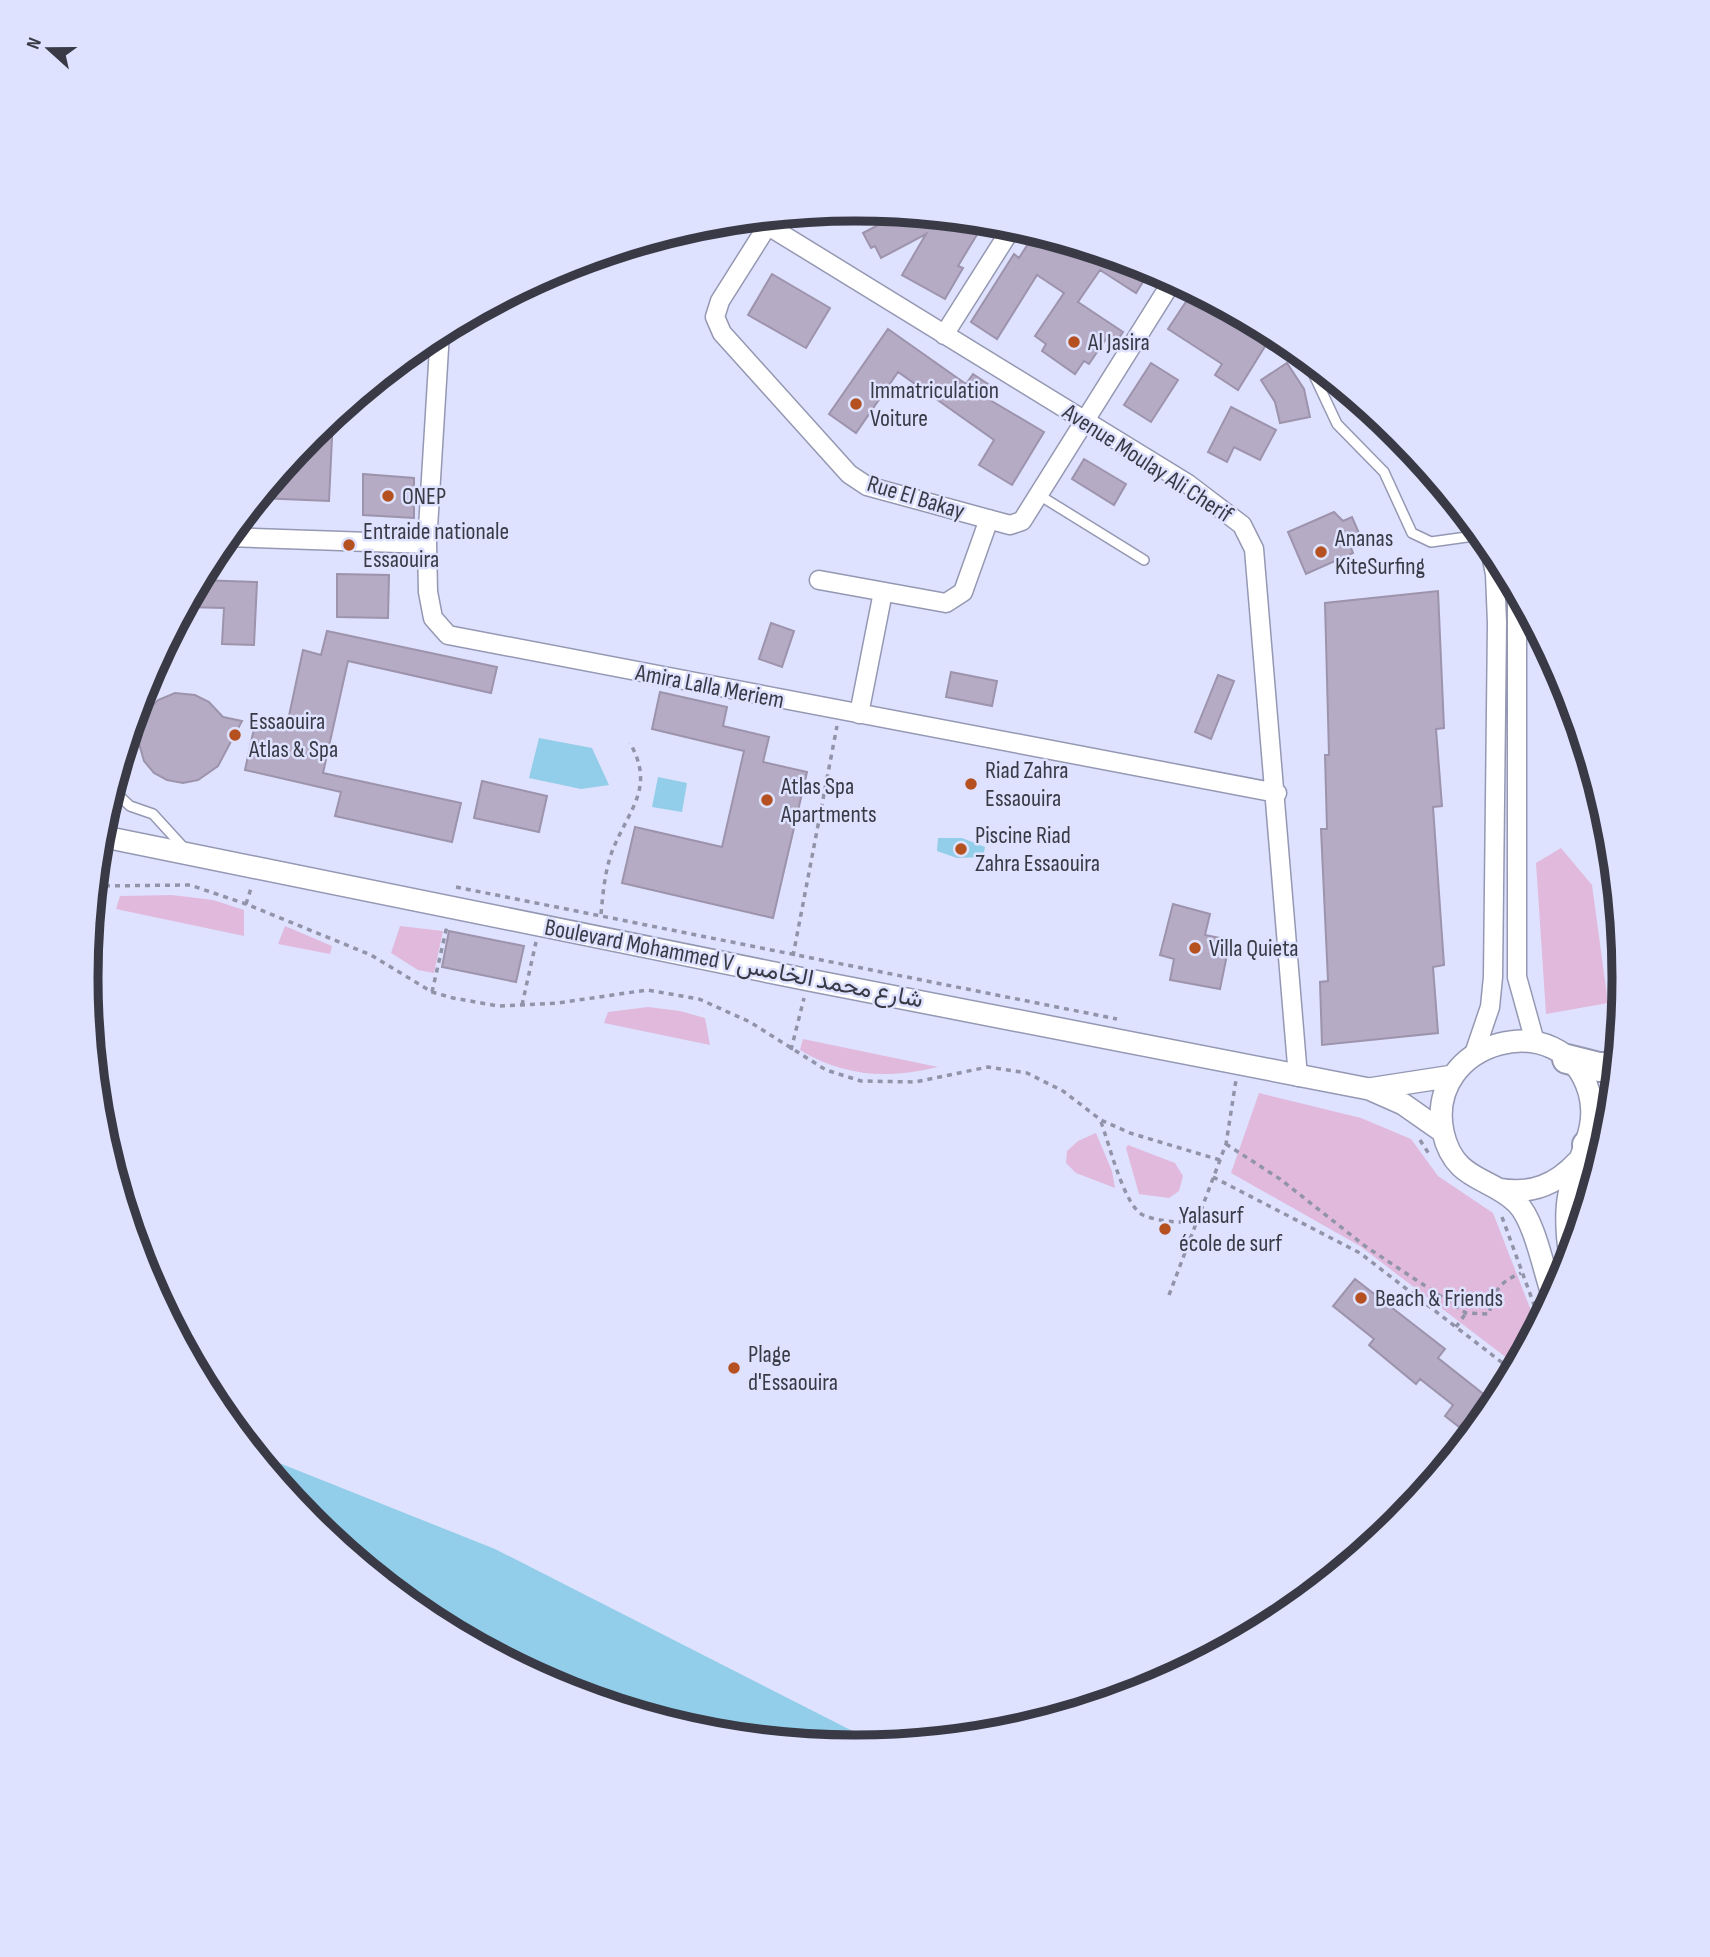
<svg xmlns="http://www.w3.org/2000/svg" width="1710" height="1957" font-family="'Sofia Sans Condensed',Vazirmatn,sans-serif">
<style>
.green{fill:#e1b9dd}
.water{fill:#92cde9}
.building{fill:#b5abc5;stroke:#9d93ac;stroke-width:2}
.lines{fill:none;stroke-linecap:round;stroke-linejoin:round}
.service-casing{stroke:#9598b2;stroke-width:12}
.minor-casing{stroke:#9598b2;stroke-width:21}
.tertiary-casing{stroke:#9598b2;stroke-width:24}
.trunk-casing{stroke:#9598b2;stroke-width:32}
.path{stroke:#9194a9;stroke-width:3.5;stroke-dasharray:5 5;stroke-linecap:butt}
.service{stroke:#fff;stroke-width:9}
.minor{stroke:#fff;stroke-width:18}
.tertiary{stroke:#fff;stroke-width:21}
.trunk{stroke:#fff;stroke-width:28}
.poi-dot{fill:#b55020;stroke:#dee2fe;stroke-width:2.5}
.labels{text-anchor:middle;stroke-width:5;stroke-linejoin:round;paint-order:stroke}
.poi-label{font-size:24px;fill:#393a46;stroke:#dee2fe;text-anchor:start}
.street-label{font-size:24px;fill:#393a46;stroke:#dee2fe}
.rim{fill:none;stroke:#393a46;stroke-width:9}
</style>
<rect width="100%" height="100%" fill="#dee2fe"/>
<path class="green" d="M1610 837 1623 969 1609 970Z
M1561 848 1592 885 1608 1003 1546 1014 1536 863Z
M172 895 213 900 244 910V936L116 909 120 896Z
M285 926 332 946 330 954 278 944Z
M400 926 443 931 434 973 418 970 391 953Z
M648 1007 680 1011 705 1018 710 1045 604 1023 608 1012Z
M803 1039 938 1067C887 1079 845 1077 800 1050Z
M1259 1093 1361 1118 1411 1139 1438 1176 1493 1213 1537 1326 1516 1365 1360 1246 1231 1173Z
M1096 1133 1112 1171 1115 1188 1076 1173 1066 1163 1067 1151 1078 1141Z
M1128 1145 1175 1163 1183 1176 1179 1191 1169 1198 1139 1194 1126 1148Z"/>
<path class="water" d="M539 738 592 748 609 785 581 789 529 778Z
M658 777 687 783 682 812 652 807Z
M938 838H962L985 847 983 857 957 858 937 851Z
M254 1453 495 1549 880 1745 855 1748 705 1733 560 1689 427 1618 311 1522Z"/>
<path class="building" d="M899 214 969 220 981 228 958 266 963 268 945 299 902 275 926 234 881 258 875 246 871 248 863 233Z
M1035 233 1114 257 1146 277 1136 293 1100 270 1078 302 1123 332 1114 345 1106 339 1089 364 1084 361 1075 374 1042 351 1046 344 1035 336 1064 293 1037 275 997 339 971 322 1014 254 1019 258Z
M772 274 830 308 806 348 748 315Z
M1193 291 1229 310 1224 317 1267 343 1238 390 1215 375 1222 364 1168 329Z
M888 329 966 384 973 374 997 390 990 400 1044 432 1012 485 979 465 994 440 898 372 856 433 829 414Z
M1151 363 1178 380 1151 422 1124 405Z
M1287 363 1304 389 1310 417 1280 423 1275 402 1261 380Z
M1231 407 1276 430 1260 460 1234 447 1227 462 1208 452Z
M333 417 329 501 259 498 311 434Z
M1084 459 1126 484 1114 505 1072 479Z
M363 474 414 478V518L363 515Z
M1334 512 1343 521 1352 517 1362 540 1350 545 1353 553 1306 574 1288 532Z
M337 574 389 575 388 618 337 617Z
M200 580 257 582 254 645 222 644 224 608 186 607Z
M1438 591 1444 728 1436 729 1442 806 1433 807 1444 965 1433 967 1438 1033 1322 1045 1320 982 1328 981 1321 829H1327L1325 755H1329L1325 603Z
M771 623 794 631 782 667 759 659Z
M327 631 497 667 491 693 348 661 323 773 461 803 452 842 335 816 341 792 245 770 255 724 286 730 303 650 321 655Z
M951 672 997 681 992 706 946 697Z
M1218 675 1234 681 1211 739 1195 732Z
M660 692 727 707 723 726 769 737 763 762 807 772 773 918 622 883 635 827 722 847 744 751 652 729Z
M175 693 195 695 209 702 223 717 242 721 218 766 198 780 183 783 167 780 154 773 144 761 138 740 140 725 147 711 158 700Z
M482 781 547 796 539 832 474 818Z
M1173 904 1210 914 1205 935 1230 940 1220 989 1170 980 1174 959 1160 955Z
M449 931 524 946 516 982 442 967Z
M1355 1279 1445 1349 1438 1358 1496 1404 1478 1426 1467 1418 1459 1427 1445 1416 1453 1405 1420 1379 1416 1384 1369 1345 1374 1339 1333 1306Z"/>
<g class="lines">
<g class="service-casing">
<path id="service" d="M1306 358 1337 424 1384 472 1412 533 1431 542 1481 535
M1039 495 1144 560
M112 789 130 806 153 814 185 849"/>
</g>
<g class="minor-casing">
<path id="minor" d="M773 217 720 301 715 317 722 333 849 474 867 486 1010 525 1022 521 1173 280
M757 219 1188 484 1242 525 1254 549 1298 1077
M440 332 427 544 428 592 433 618 448 635 1277 793
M944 335 1013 226
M227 537 427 544
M819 580 946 603 963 592 989 519
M1517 594V977L1535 1042
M859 714 883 592
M1474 1054 1490 1007 1493 977 1497 623 1495 574 1489 545"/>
</g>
<g class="tertiary-casing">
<path id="tertiary" d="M100 836 809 980 1369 1089 1403 1104 1443 1132
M1369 1089 1453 1076
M1498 1189C1531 1195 1556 1185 1578 1161
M1553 1297C1544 1272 1535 1221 1517 1203 1490 1176 1454 1182 1443 1132 1424 1040 1563 1003 1589 1092 1600 1130 1576 1158 1569 1194 1565 1214 1567 1237 1570 1257"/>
</g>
<g class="trunk-casing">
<path id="trunk" d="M1567 1059 1599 1067H1616
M1587 1145 1609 1128"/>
</g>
<path class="path" d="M95 886 190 885 246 904 371 955 432 992 453 998 498 1006 522 1005 558 1003 647 990 699 999 750 1022 826 1070 861 1081 915 1082 988 1067 1027 1073 1063 1091 1101 1120 1130 1133 1220 1160
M97 886 103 854
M456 887 1117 1019
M246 904 252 885
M601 914C603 893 605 869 613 849 630 808 655 787 630 743
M793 956 837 726
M432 992 447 926
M522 1005 536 942
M791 1050 804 998
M1101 1122C1109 1143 1124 1206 1143 1215 1159 1222 1180 1222 1197 1223
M1420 1140 1429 1154
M1226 1144 1280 1179 1365 1246 1466 1313 1489 1314C1494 1291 1499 1282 1521 1273
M1213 1177 1360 1253 1513 1371
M1502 1217 1540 1321
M1169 1295 1226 1144 1236 1080
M1456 1327 1466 1313"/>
<use href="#service" class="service"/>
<use href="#minor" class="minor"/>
<use href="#tertiary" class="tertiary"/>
<use href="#trunk" class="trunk"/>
</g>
<g class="poi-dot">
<circle cx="1074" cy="342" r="7"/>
<circle cx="856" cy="404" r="7"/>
<circle cx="388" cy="496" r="7"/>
<circle cx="349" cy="545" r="7"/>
<circle cx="1321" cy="552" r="7"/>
<circle cx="235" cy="735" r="7"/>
<circle cx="971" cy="784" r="7"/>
<circle cx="767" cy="800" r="7"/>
<circle cx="961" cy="849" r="7"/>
<circle cx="1195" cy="948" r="7"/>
<circle cx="1165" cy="1229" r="7"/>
<circle cx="1361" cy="1298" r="7"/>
<circle cx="734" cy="1368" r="7"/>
</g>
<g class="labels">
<g class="poi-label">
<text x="1088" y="350">Al Jasira</text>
<text x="870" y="398">Immatriculation<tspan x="870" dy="28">Voiture</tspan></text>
<text x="402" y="504">ONEP</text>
<text x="363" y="539">Entraide nationale<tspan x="363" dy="28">Essaouira</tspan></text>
<text x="1335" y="546">Ananas<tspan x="1335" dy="28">KiteSurfing</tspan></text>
<text x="249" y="729">Essaouira<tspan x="249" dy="28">Atlas &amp; Spa</tspan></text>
<text x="985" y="778">Riad Zahra<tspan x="985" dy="28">Essaouira</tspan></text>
<text x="781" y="794">Atlas Spa<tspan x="781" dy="28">Apartments</tspan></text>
<text x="975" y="843">Piscine Riad<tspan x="975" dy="28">Zahra Essaouira</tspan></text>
<text x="1209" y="956">Villa Quieta</text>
<text x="1179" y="1223">Yalasurf<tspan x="1179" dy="28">école de surf</tspan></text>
<text x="1375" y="1306">Beach &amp; Friends</text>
<text x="748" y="1362">Plage<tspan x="748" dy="28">d'Essaouira</tspan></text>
</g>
<g class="street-label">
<text transform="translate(1148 463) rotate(33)" y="8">Avenue Moulay Ali Cherif</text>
<text transform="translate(916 497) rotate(17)" y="8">Rue El Bakay</text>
<text transform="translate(710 686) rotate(11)" y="8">Amira Lalla Meriem</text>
<text transform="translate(734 963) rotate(11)" y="8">Boulevard Mohammed V شارع محمد الخامس</text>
</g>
</g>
<path d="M0 0H1710V1957H0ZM98 978a757 757 0 1 1 1514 0a757 757 0 1 1-1514 0Z" fill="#dee2fe" fill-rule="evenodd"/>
<path class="rim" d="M98 978a757 757 0 1 1 1514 0a757 757 0 1 1-1514 0Z"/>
<g transform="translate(49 49) rotate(291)" stroke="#dee2fe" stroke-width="5" paint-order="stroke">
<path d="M0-5L12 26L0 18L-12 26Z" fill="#393a46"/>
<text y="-10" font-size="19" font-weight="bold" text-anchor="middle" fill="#393a46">N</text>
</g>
</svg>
